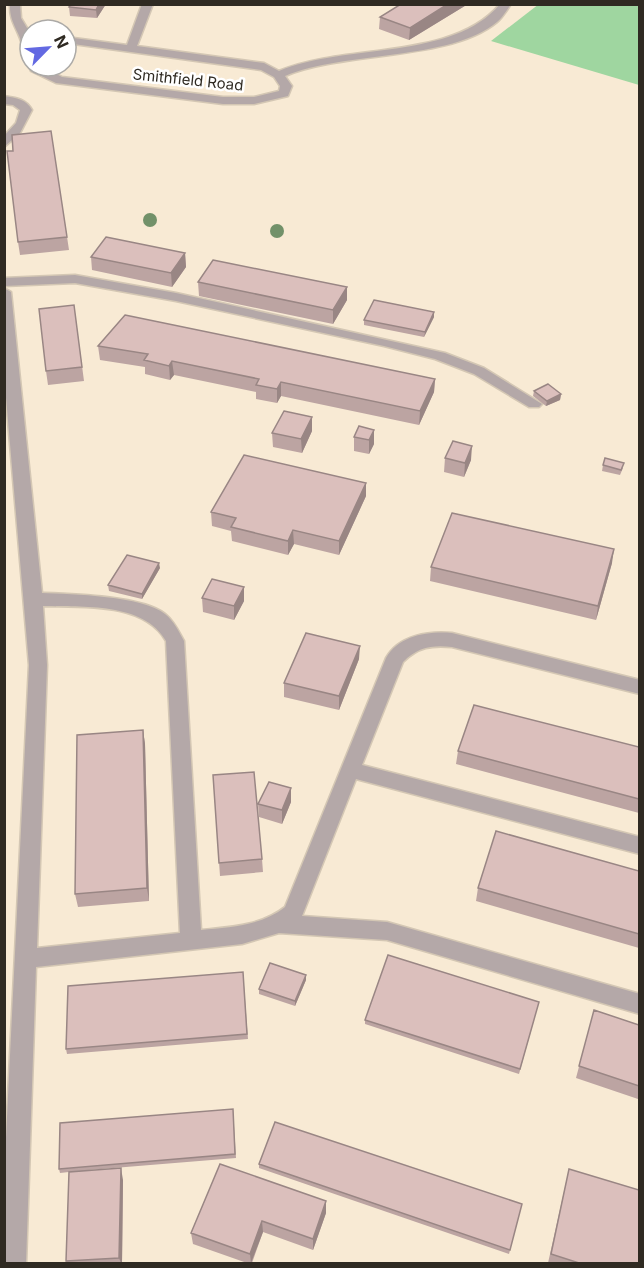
<svg xmlns="http://www.w3.org/2000/svg" width="644" height="1268" font-family="Inter,sans-serif">
<style>
.green{fill:#9fd6a0}
.lines{fill:none;stroke-linecap:round;stroke-linejoin:round}
.lane-casing{stroke:#d4c7b4;stroke-width:3}
.lane{fill:#b4a8a8;fill-rule:evenodd}
.tree{fill:#729169}
.wall{fill:#bca4a2}
.shaded-wall{fill:#998684}
.building{fill:#dbbfbc;stroke:#998684;stroke-width:1.5}
.labels{text-anchor:middle;stroke-width:5;stroke-linejoin:round;paint-order:stroke}
.far-street-label{font-size:15px;fill:#2f2a22;stroke:#fff}
</style>
<rect width="100%" height="100%" fill="#f8ead4"/>
<path class="green" d="M539 4 639 5V85L491 41Z"/>
<g class="lines">
<g class="lane-casing">
<path id="lane" d="M10 4H20L21 18 30 33V59L24 56C23 33 9 26 10 4Z
M142 4H153L137 46 264 63 279 71C344 43 453 61 500 4H511C507 10 502 18 497 22 450 61 344 51 285 76L292 86 288 96 254 104H223L72 85 56 83 31 71 29 66 30 65 41 66 62 77 223 97H254L279 91 280 86 274 77 261 70 66 43V37L127 45Z
M4 96C17 98 26 99 32 110L20 133 4 147V136L16 123 20 110 13 105 4 104Z
M75 275 176 293 445 353 484 368 542 404 539 407H529L474 374 435 359 384 346 176 301 75 283 4 286V278Z
M4 288 11 292 42 593C72 594 143 596 165 614 174 621 179 632 184 641L201 930C231 927 261 926 285 907L386 658C399 635 429 631 452 633L640 680V694L452 647C432 645 418 647 403 662L362 765 640 837V854L356 779 302 916 387 922 640 994V1014L387 940 279 933 242 944 36 967 26 1264H4V1179L29 665 4 374ZM43 606C82 607 144 602 166 641L180 933 37 948 47 665Z"/>
</g>
<use href="#lane" class="lane"/>
</g>
<g class="tree">
<circle cx="150" cy="220" r="7"/>
<circle cx="277" cy="231" r="7"/>
</g>
<path class="wall" d="M71 4H106L97 18 70 16 69 7Z
M468 4 409 40 379 29 380 17Z
M51 131 69 250 20 255 18 242 13 151Z
M185 253 186 267 172 287 92 270 91 257Z
M198 282 347 287V300L333 324 199 296Z
M74 305 84 381 48 385 46 371Z
M434 312V317L424 337 364 325V320Z
M98 346 435 379 434 392 419 425 281 396 277 403 256 399V392L174 375 170 380 145 374V367L100 360Z
M534 391 561 394 560 400 546 406 533 396Z
M374 430V444L369 454 354 451V437Z
M312 431 302 453 273 447 272 433Z
M445 458 471 460 464 477 444 472Z
M603 465 623 468 620 475 602 471Z
M366 483V496L339 555 294 544 288 555 232 541 231 531 212 526 211 512Z
M612 563 596 620 430 581 431 567Z
M160 568 142 599 109 591 108 585Z
M244 587V601L234 620 203 612 202 598Z
M359 659 339 710 284 697V683Z
M143 730 145 744 149 901 78 907 75 894Z
M639 747V813L456 764 458 751Z
M213 775 262 859 263 872 220 876Z
M291 788V802L282 824 259 817 258 804Z
M639 871V948L476 901 478 888Z
M243 972 248 1039 67 1054 66 1049Z
M306 980 295 1006 259 994V989Z
M539 1002 519 1074 365 1024V1020Z
M594 1010 639 1025V1095L638 1099 576 1078Z
M233 1109 236 1158 89 1170 123 1180 122 1263H66L69 1172 60 1173 59 1169Z
M220 1164 326 1213 313 1250 263 1232 252 1263H247L193 1244 191 1233Z
M259 1164 522 1204 509 1254 259 1168Z
M569 1169 639 1263H548Z"/>
<path class="shaded-wall" d="M99 4H106L97 18 96 10Z
M448 4H468L409 40 410 28Z
M185 253 186 267 172 287 171 273Z
M347 287V300L333 324V310Z
M434 312V317L424 337 425 332Z
M172 361 174 375 170 380 169 366Z
M435 379 434 392 419 425 420 411Z
M281 382V396L277 403V389Z
M561 394 560 400 546 406 547 401Z
M312 417V431L302 453 301 439Z
M374 430V444L369 454V440Z
M472 446 471 460 464 477 465 463Z
M366 483V496L339 555V541Z
M293 530 294 544 288 555V541Z
M614 549 612 563 596 620 598 606Z
M159 563 160 568 142 599V594Z
M244 587V601L234 620V606Z
M360 646 359 659 339 710V696Z
M143 730 145 744 149 901 147 888Z
M291 788V802L282 824V810Z
M306 975V980L295 1006V1001Z
M121 1168 123 1180 122 1263H121L119 1258Z
M326 1201V1213L313 1250V1239Z
M262 1221 263 1232 251 1263 250 1254Z"/>
<path class="building" d="M71 4H99L96 10 69 7Z
M401 4H448L410 28 380 17Z
M51 131 67 237 18 242 7 151H13L12 135Z
M106 237 185 253 171 273 91 257Z
M213 260 347 287 333 310 198 282Z
M374 300 434 312 425 332 364 320Z
M74 305 82 367 46 371 39 309Z
M125 315 435 379 420 411 281 382 277 389 256 385 259 379 172 361 169 366 144 360 148 354 98 346Z
M548 384 561 394 547 401 534 391Z
M284 411 312 417 301 439 272 433Z
M359 426 374 430 369 440 354 437Z
M453 441 472 446 465 463 445 458Z
M244 455 366 483 339 541 293 530 288 541 231 527 236 518 211 512Z
M605 458 624 463 621 470 603 465Z
M452 513 614 549 598 606 431 567Z
M127 555 159 563 142 594 108 585Z
M212 579 244 587 234 606 202 598Z
M306 633 360 646 339 696 284 683Z
M474 705 639 747V799L458 751Z
M143 730 147 888 75 894 77 735Z
M254 772 262 859 219 863 213 775Z
M269 782 291 788 282 810 258 804Z
M496 831 639 871V934L478 888Z
M388 955 539 1002 520 1069 365 1020Z
M270 963 306 975 295 1001 259 989Z
M243 972 247 1034 66 1049 68 986Z
M594 1010 639 1025V1086L579 1066Z
M233 1109 235 1154 59 1169 60 1123Z
M275 1122 522 1204 510 1250 259 1164Z
M220 1164 326 1201 313 1239 262 1221 250 1254 191 1233Z
M121 1168 119 1258 66 1261 69 1172Z
M569 1169 639 1190V1263H579L551 1254Z"/>
<g class="labels">
<g class="far-street-label">
<text transform="translate(188 80) rotate(6)" y="5">Smithfield Road</text>
</g>
</g>
<rect width="644" height="1268" fill="none" stroke="#2f2a22" stroke-width="12"/>
<g transform="translate(48 48) rotate(65)"><circle r="28" fill="#ffffff" stroke="#acaaa7" stroke-width="1.5"/>
<path d="M0-4.5L10 22L0 15L-10 22Z" fill="#6369e2"/>
<text y="-9" font-size="16" font-weight="bold" text-anchor="middle" fill="#2f2a22">N</text>
</g>
</svg>
